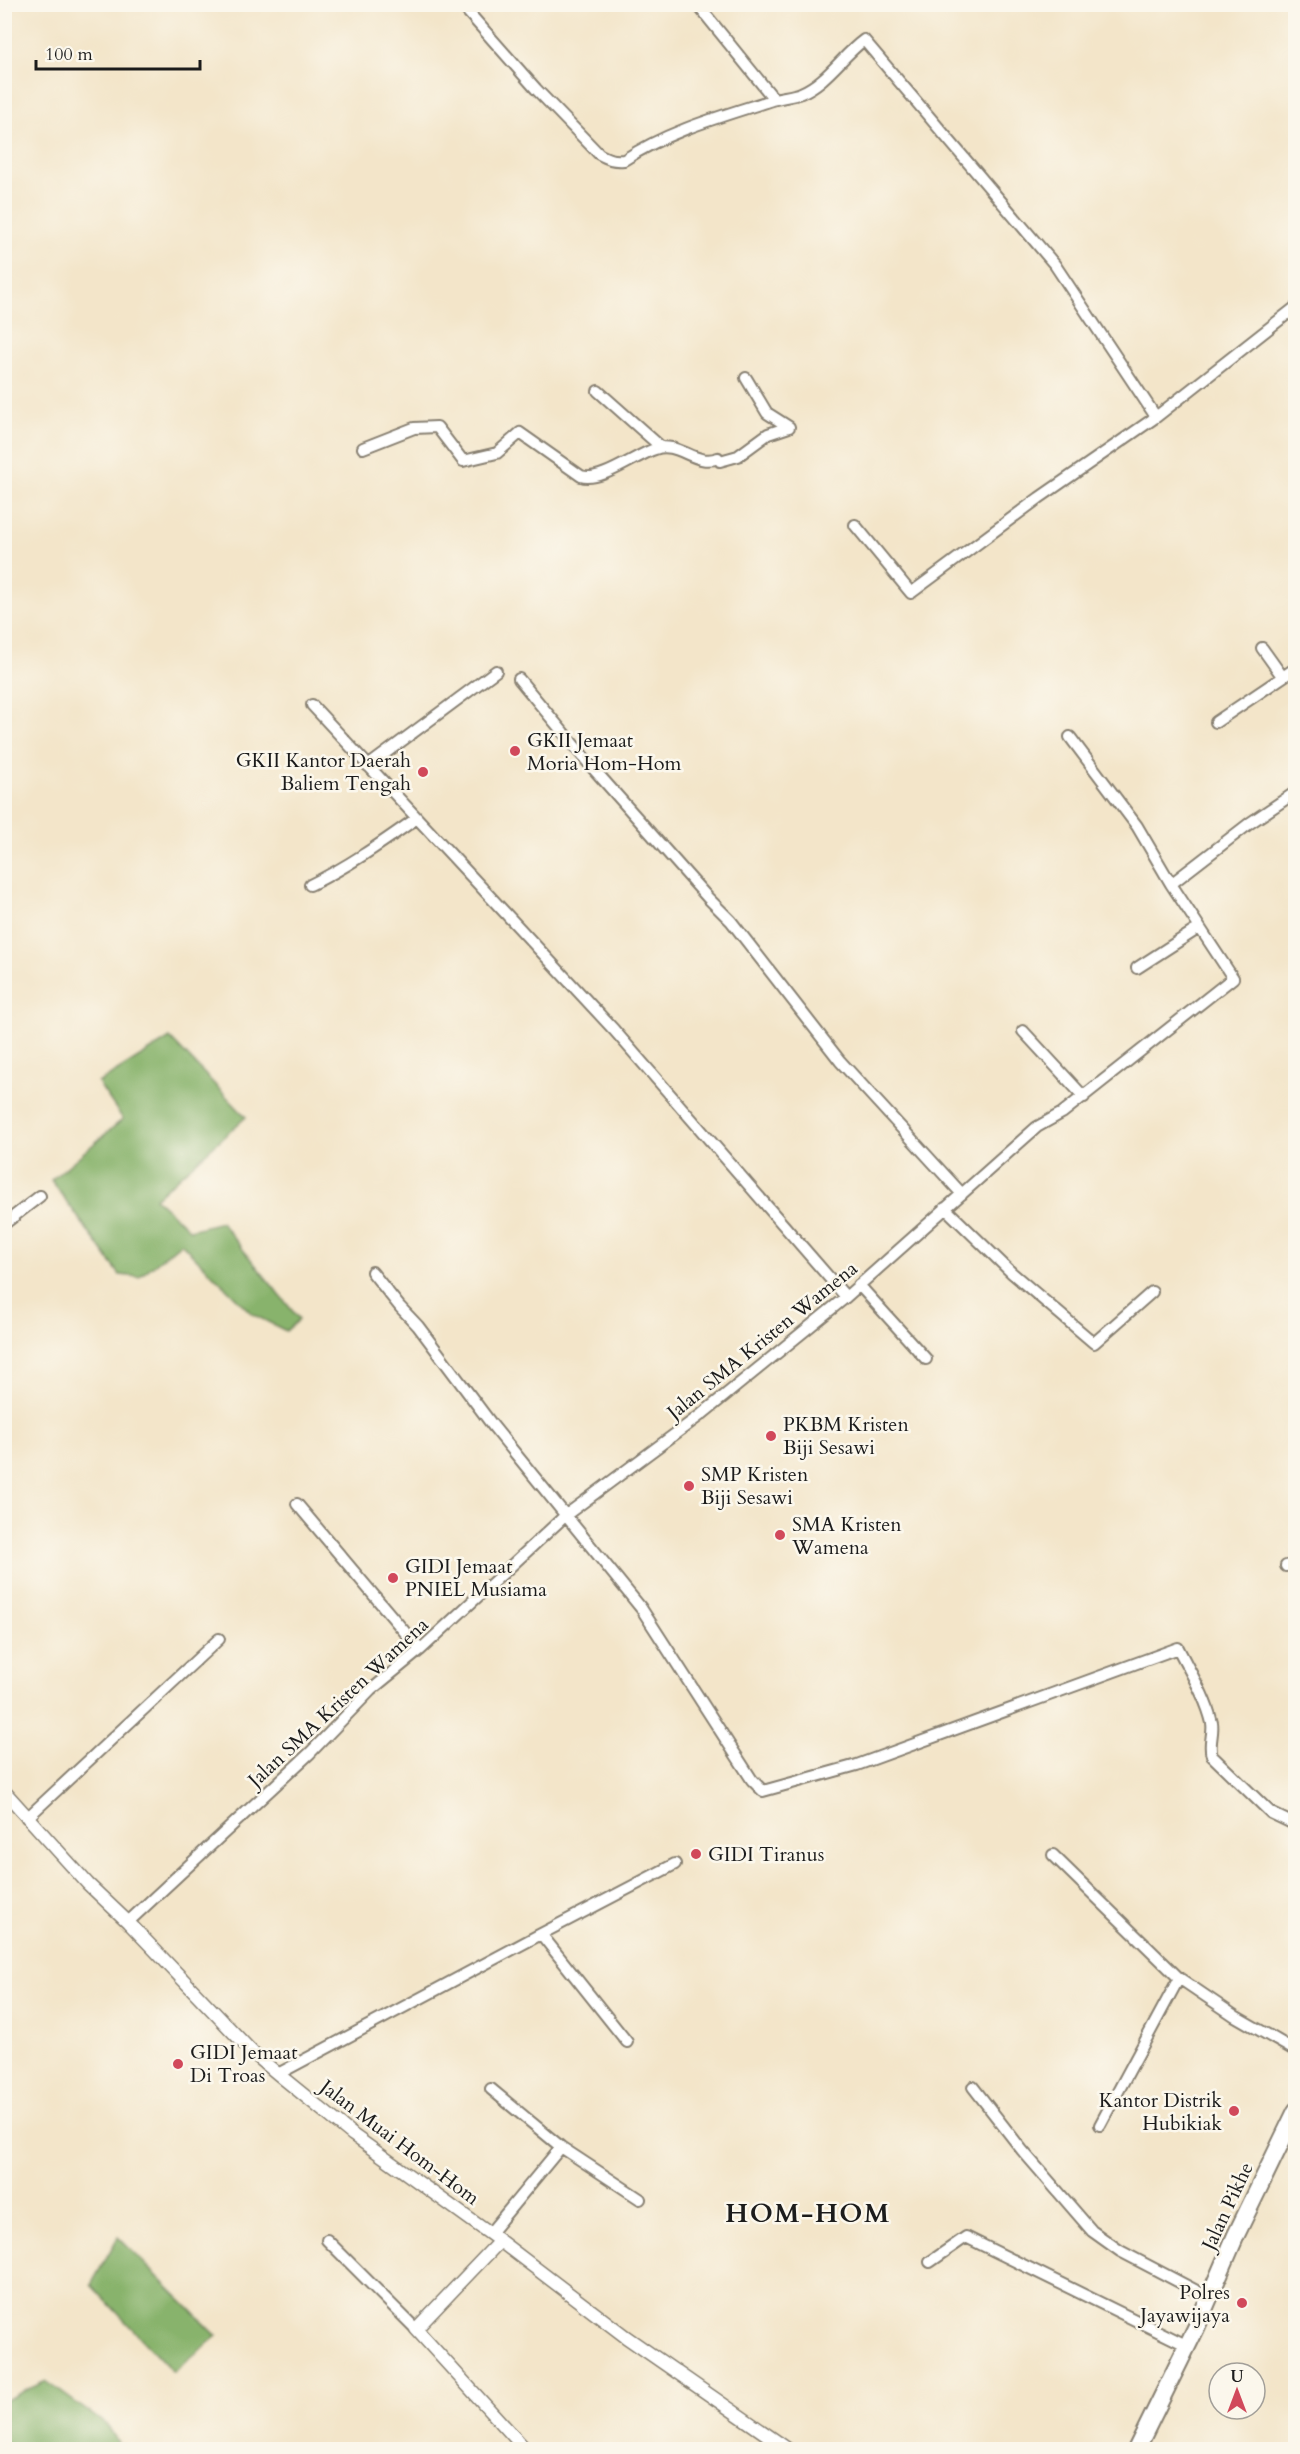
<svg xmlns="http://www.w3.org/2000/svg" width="1300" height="2454" font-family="Cardo,serif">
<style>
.forest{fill:#88b36c;stroke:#526844;stroke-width:1.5}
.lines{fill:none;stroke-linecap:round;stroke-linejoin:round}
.minor-casing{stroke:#888072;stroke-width:14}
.tertiary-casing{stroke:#888072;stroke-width:15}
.trunk-casing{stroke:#888072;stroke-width:20}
.minor{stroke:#fff;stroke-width:10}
.tertiary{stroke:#fff;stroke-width:12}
.trunk{stroke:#fff;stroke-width:16}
.poi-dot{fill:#d1495b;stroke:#fbf7ec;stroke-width:2}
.labels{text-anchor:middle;stroke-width:5;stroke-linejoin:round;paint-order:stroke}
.poi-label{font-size:20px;fill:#1c1c1c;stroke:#fbf7ec;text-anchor:start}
.street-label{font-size:20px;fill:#1c1c1c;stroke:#fbf7ec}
.district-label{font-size:26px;font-weight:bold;letter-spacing:1.5px;fill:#1c1c1c;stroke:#fbf7ec}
</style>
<rect width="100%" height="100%" fill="#fbf7ec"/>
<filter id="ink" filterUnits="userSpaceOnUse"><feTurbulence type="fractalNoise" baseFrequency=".0167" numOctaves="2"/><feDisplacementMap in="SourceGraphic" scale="12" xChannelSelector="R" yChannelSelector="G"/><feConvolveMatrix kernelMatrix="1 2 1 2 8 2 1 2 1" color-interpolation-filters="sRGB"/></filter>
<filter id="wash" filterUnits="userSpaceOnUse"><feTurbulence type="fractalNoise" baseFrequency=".008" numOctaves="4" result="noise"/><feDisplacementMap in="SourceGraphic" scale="24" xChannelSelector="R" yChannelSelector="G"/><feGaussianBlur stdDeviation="1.35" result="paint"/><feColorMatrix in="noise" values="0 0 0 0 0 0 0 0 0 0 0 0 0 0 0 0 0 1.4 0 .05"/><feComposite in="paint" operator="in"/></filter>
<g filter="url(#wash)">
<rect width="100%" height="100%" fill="#f3e5c9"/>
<path class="forest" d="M170 1038 246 1117 155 1198 190 1230 221 1222 299 1319 286 1331 252 1314 181 1243 139 1277 120 1275 51 1180 123 1119 98 1083Z
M118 2237 217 2336 173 2372 91 2285Z
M46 2381 108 2426 122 2449H5V2400Z"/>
</g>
<g filter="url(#ink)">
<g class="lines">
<g class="minor-casing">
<path id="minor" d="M461 4 536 89 599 154C608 159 613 161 624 160 668 131 719 117 769 101 779 97 791 97 801 93 827 82 842 56 864 40L1055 265 1156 417
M697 4 774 99
M746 378 767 413 789 427
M598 391 661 447
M363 448 414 428 437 427 463 461 497 453 520 433 581 476C600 483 636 455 655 449 678 440 695 467 718 458L720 461 738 456 768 434 789 427
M855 525 911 593 1039 498 1156 417 1296 307
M1262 648 1282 676
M519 679 591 766 708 898 731 921 840 1061 962 1194
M312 705 614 1030 846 1297
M1216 722 1296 668
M1070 737 1137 826 1171 884
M368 766 496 671
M310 885C348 867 383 842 417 818
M1137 968 1199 928
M1023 1031 1084 1097
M945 1208 1012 1273 1094 1343 1152 1292
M4 1224 40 1196
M372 1272 400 1307 418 1326 493 1426 641 1608 752 1780 763 1791 857 1765 1178 1648C1190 1672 1206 1697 1212 1723 1214 1734 1208 1744 1212 1756L1271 1813 1296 1825
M859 1285 926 1359
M297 1504 420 1650
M1286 1566 1296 1564
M27 1818 219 1639
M1053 1855 1179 1978 1235 2016 1296 2051
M128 1922 310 1753 371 1690 420 1650 566 1515 702 1414 846 1297 1037 1127 1062 1113 1233 978 1171 884 1250 823 1296 792
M541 1934 675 1864
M278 2074 541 1934 627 2042
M973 2087 1022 2150 1092 2231 1120 2251 1208 2297
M491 2089 561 2147 640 2199
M1100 2125 1179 1978
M490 2233 561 2147
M327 2240 416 2329
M930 2262 966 2237 1186 2345"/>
</g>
<g class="tertiary-casing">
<path id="tertiary" d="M4 1791 88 1884 128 1922 253 2053 278 2074 353 2135 500 2241 626 2337 789 2450
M500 2241 416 2329 526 2450"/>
</g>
<g class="trunk-casing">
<path id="trunk" d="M1136 2450 1196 2328 1236 2235 1296 2111"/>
</g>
<use href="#minor" class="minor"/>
<use href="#tertiary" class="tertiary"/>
<use href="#trunk" class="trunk"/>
</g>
</g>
<g class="poi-dot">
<circle cx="515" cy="751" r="6"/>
<circle cx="423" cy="772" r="6"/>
<circle cx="771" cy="1436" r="6"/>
<circle cx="689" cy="1486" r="6"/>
<circle cx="780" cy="1535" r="6"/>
<circle cx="393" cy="1578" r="6"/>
<circle cx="696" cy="1854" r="6"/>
<circle cx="178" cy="2064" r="6"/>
<circle cx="1234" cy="2111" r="6"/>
<circle cx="1242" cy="2303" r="6"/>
</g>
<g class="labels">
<g class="poi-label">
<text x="527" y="747">GKII Jemaat<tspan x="527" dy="23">Moria Hom-Hom</tspan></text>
<text x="411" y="767" text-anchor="end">GKII Kantor Daerah<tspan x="411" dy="23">Baliem Tengah</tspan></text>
<text x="783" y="1431">PKBM Kristen<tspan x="783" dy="23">Biji Sesawi</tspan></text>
<text x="701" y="1481">SMP Kristen<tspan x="701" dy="23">Biji Sesawi</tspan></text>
<text x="792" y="1531">SMA Kristen<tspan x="792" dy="23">Wamena</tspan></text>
<text x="405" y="1573">GIDI Jemaat<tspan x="405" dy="23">PNIEL Musiama</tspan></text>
<text x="708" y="1861">GIDI Tiranus</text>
<text x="190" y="2059">GIDI Jemaat<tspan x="190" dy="23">Di Troas</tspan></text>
<text x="1222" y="2107" text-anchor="end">Kantor Distrik<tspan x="1222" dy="23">Hubikiak</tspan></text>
<text x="1230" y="2299" text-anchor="end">Polres<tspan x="1230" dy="23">Jayawijaya</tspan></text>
</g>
<g class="street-label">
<text transform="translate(762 1340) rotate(-39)" y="7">Jalan SMA Kristen Wamena</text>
<text transform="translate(338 1702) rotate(-43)" y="7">Jalan SMA Kristen Wamena</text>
<text transform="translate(400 2142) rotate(37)" y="7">Jalan Muai Hom-Hom</text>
<text transform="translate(1227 2206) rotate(-65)" y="7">Jalan Pikhe</text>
</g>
<g class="district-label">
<text x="808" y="2222">HOM-HOM</text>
</g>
</g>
<rect width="1300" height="2454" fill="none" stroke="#fbf7ec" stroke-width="24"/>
<g transform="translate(1237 2391)"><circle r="28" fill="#fbf7ec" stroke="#a29f99" stroke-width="1.5"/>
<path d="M0-4.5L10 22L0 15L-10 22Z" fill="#d1495b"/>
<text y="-9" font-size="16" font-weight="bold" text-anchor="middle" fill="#1c1c1c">U</text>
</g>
<path d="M36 60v9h164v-9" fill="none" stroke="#1c1c1c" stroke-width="3"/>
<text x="45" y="60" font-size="18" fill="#1c1c1c" stroke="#fbf7ec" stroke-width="4.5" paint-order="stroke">100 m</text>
</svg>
